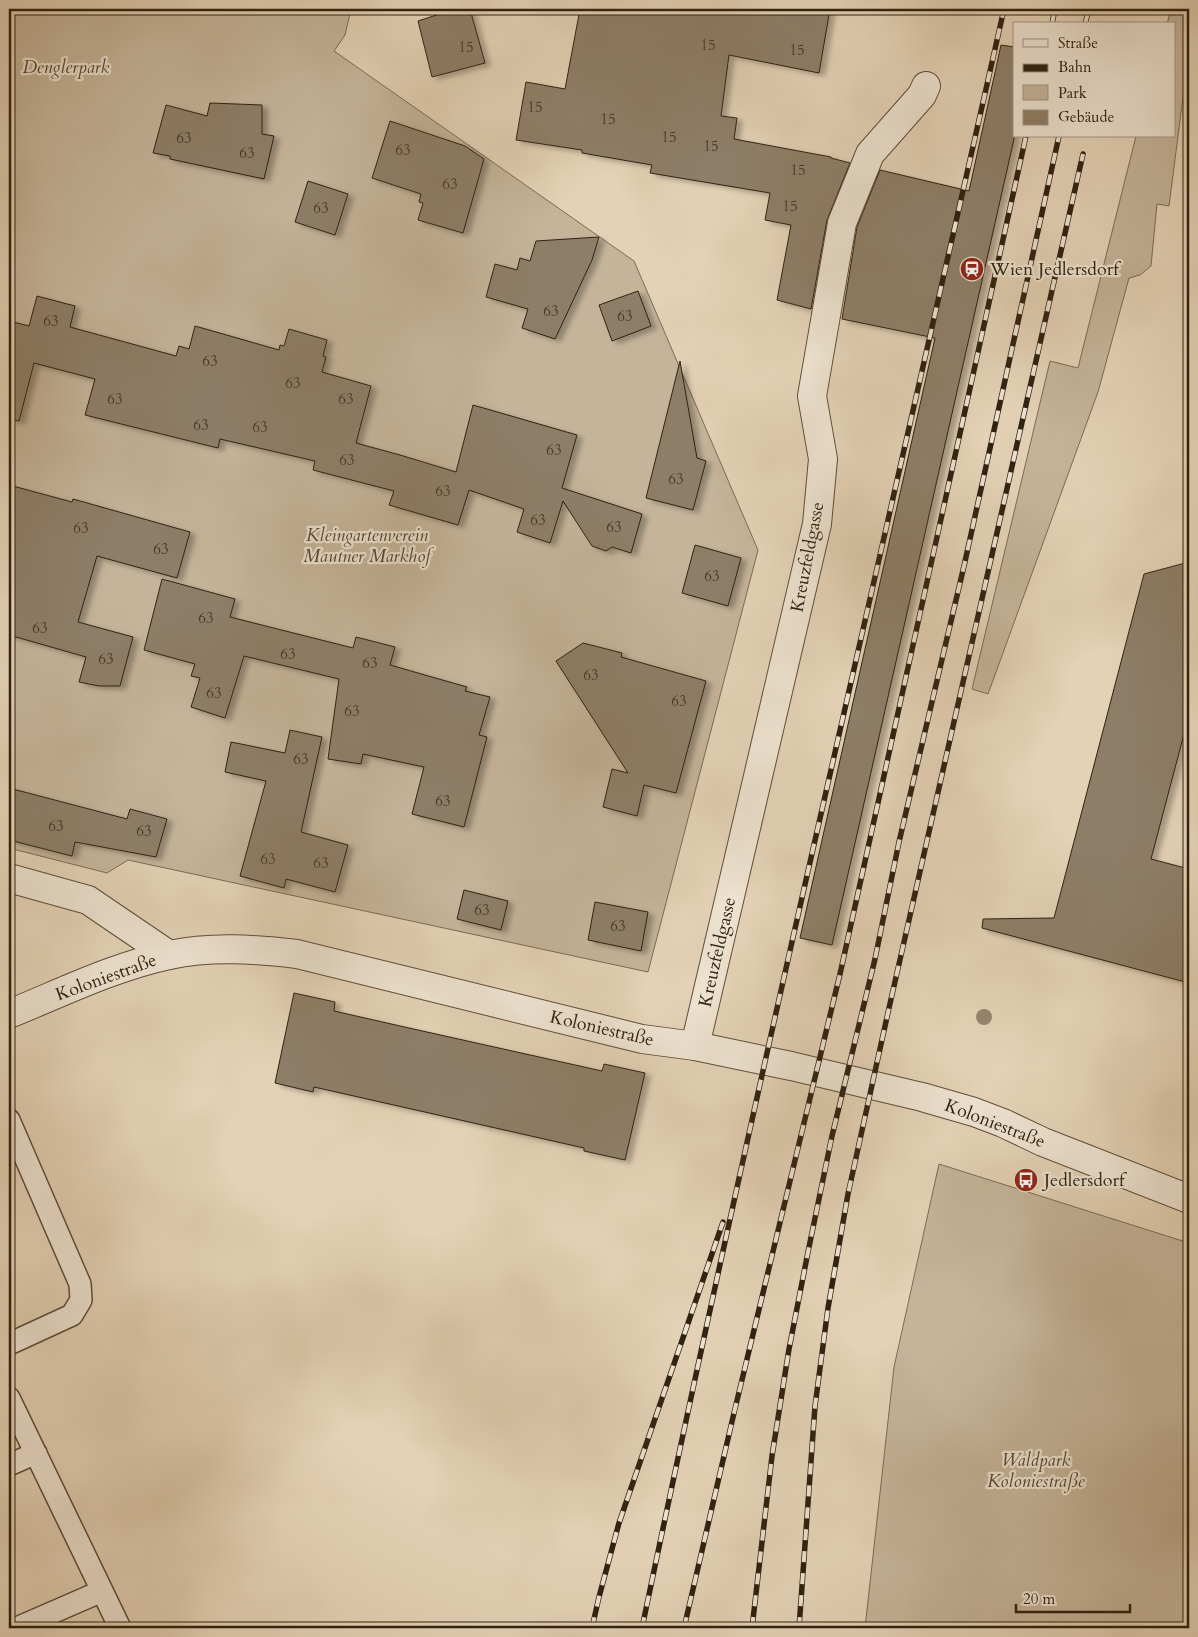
<svg xmlns="http://www.w3.org/2000/svg" width="1198" height="1637" font-family="Cardo,serif">
<style>
.green{fill:#c5b49a;stroke:#7a6b56}
.building{fill:#8e7e67;stroke:#302211;filter:url(#shadow)}
.lines{fill:none;stroke-linecap:round;stroke-linejoin:round}
.service-casing{stroke:#5d4e3a;stroke-width:24}
.minor-casing{stroke:#5d4e3a;stroke-width:30}
.tertiary-casing{stroke:#5d4e3a;stroke-width:30}
.service{stroke:#ede2d0;stroke-width:21}
.minor{stroke:#ede2d0;stroke-width:28}
.tertiary{stroke:#ede2d0;stroke-width:28}
.rail-casing{stroke:#302211;stroke-width:5.5}
.rail{stroke:#ede2d0;stroke-width:4;stroke-dasharray:11;stroke-linecap:butt}
.tree{fill:#95856e}
.labels{text-anchor:middle;stroke-width:4.5;stroke-linejoin:round;paint-order:stroke}
.number-label{font-size:15px;fill:#483926}
.park-label{font-size:18px;font-style:italic;fill:#554633;stroke:#ede2d0}
.poi-label{font-size:18px;fill:#302211;stroke:#ede2d0;text-anchor:start}
.street-label{font-size:18px;fill:#302211;stroke:#ede2d0}
</style>
<defs>
<filter id="shadow"><feDropShadow dx="5.5" dy="3" stdDeviation="2.5" flood-color="#0004"/></filter>
</defs>
<rect width="100%" height="100%" fill="#e4d2b6"/>
<filter id="stains"><feTurbulence type="fractalNoise" baseFrequency=".004" numOctaves="4"/><feColorMatrix values="0 0 0 0 .2 0 0 0 0 .09 0 0 0 0 .02 0 0 0 .5 -.17"/></filter>
<radialGradient id="worn" r=".72"><stop offset=".6" stop-color="#630" stop-opacity="0"/><stop offset="1" stop-color="#630" stop-opacity=".3"/></radialGradient>
<path class="green" d="M9 9H351L345 35 334 51 634 261 758 550 648 972 128 860 107 873 9 848Z
M1171 9H1189V51L1169 206 1157 204 1151 266 1140 275 1129 278 1098 392 988 694 972 689 1050 361 1078 368 1136 136H1174V24H1167Z
M939 1164 1189 1243V1628H865L894 1367Z"/>
<path class="building" d="M455 9H470L485 63 432 77 418 21Z
M580 9H830L819 73 729 55 721 116 737 118 734 139 831 157V158L850 163 827 220 811 309 777 300 791 225 765 220 770 193 650 173 652 165 582 153V150L516 140 526 82 565 89Z
M1001 45 1014 47V139L832 945 800 938 935 338 842 319 857 227 880 170 969 191Z
M210 103 262 105V134L274 136 264 179 170 159V156L153 153 166 105 207 116Z
M390 121 465 146 484 159 463 233 418 220 423 203 419 202 421 194 372 178Z
M308 181 348 194 335 235 295 222Z
M599 237 592 260 555 339 522 328 528 309 486 297 495 264 517 270 520 258 530 261 536 241Z
M638 291 651 326 612 341 599 305Z
M37 296 75 306 70 327 176 356 179 346 189 349 195 326 279 350 280 345 284 346 289 329 327 340 323 356 326 357 322 372 371 386 356 443 400 455 456 472 473 405 577 435 562 488 642 514 631 553 612 547 606 551 592 546 563 501 550 543 517 532 524 509 469 490 458 525 389 505 394 491 313 470 315 461 220 439 218 448 85 415 95 379 34 363 19 421 9 419V321L29 326Z
M680 361 697 458 706 461 693 510 646 498Z
M9 485 72 502 73 499 190 532 177 578 97 556 78 622 133 637 120 686H99L79 682 86 657 9 635Z
M695 545 741 558 728 606 682 593Z
M1189 562V715L1151 859 1189 869V983L982 928 983 919 1054 918 1144 574Z
M162 579 235 599 230 617 353 648 356 637 395 647 390 665 467 687 465 691 490 697 479 735 487 737 464 827 412 814 424 767 363 754 361 764 328 759 339 679 244 656 225 718 191 707 200 678 191 676 195 664 144 650Z
M583 643 622 653 621 657 706 681 676 793 644 785 637 816 603 807 612 769 628 773 556 661Z
M290 730 322 737 301 832 348 845 335 892 286 879 284 888 240 876 266 781 225 772 231 742 285 753Z
M9 788 127 819 130 809 167 819 156 857 75 842 72 856 9 840Z
M464 890 508 901 501 930 457 919Z
M595 902 648 912 641 951 588 940Z
M294 993 335 1002 334 1011 409 1028 602 1071 604 1064 645 1073 625 1160 584 1151V1148L314 1087 313 1092 275 1083Z"/>
<g class="lines">
<g class="service-casing">
<path id="service" d="M9 1120 80 1284 81 1300 72 1315 9 1344
M9 1398 120 1628
M9 1465 36 1453
M17 1628 102 1591"/>
</g>
<g class="minor-casing">
<path id="minor" d="M9 878 88 900 169 955
M695 1046 817 524 823 459 812 396 842 223 870 154 922 95 926 86"/>
</g>
<g class="tertiary-casing">
<path id="tertiary" d="M9 1014C61 993 113 967 169 955 211 946 255 949 297 954L642 1039 695 1046 791 1066 922 1097 974 1112 1003 1123 1043 1142 1189 1199"/>
</g>
<use href="#service" class="service"/>
<use href="#minor" class="minor"/>
<use href="#tertiary" class="tertiary"/>
<g class="rail-casing">
<path id="rail" d="M1052 24 1055 9
M1085 24 1089 9
M592 1628 599 1597 619 1523 723 1222
M642 1628C755 1087 883 549 1004 9
M684 1628 734 1413 840 974 1026 136
M752 1628 772 1456 789 1349 808 1252 832 1136 875 959 899 842 964 566 1059 136
M799 1628 815 1406 828 1308 848 1194 889 1008 1083 154"/>
</g>
<use href="#rail" class="rail"/>
</g>
<circle class="tree" cx="984" cy="1017" r="8"/>
<defs>
<g id="station-disc" transform="scale(1.25)"><circle r="9.5" fill="#8f2418" stroke="#ede2d0"/><path d="M-3-6H3Q5-6 5-4V2Q5 4 3 4L4.5 6H3L1.5 4h-3L-3 6H-4.5L-3 4Q-5 4-5 2V-4Q-5-6-3-6ZM-3.5-4v3h7v-3ZM-3.5 1v1.5H-2V1ZM2 1v1.5H3.5V1Z" fill="#fff"/></g>
<g id="bus-disc" transform="scale(1.25)"><circle r="9.5" fill="#8f2418" stroke="#ede2d0"/><path d="M-5-6H5V4H4V6H2V4H-2V6H-4V4H-5ZM-3.5-4V0h7V-4ZM-3.5 1.2v1.5H-2V1.2ZM2 1.2v1.5H3.5V1.2Z" fill="#fff"/></g>
</defs>
<g fill-rule="evenodd">
<use href="#station-disc" x="972" y="269"/>
<use href="#bus-disc" x="1026" y="1180"/>
</g>
<g class="labels">
<g class="number-label">
<text x="708" y="50">15</text>
<text x="466" y="52">15</text>
<text x="797" y="55">15</text>
<text x="535" y="112">15</text>
<text x="608" y="124">15</text>
<text x="669" y="142">15</text>
<text x="184" y="143">63</text>
<text x="711" y="151">15</text>
<text x="403" y="155">63</text>
<text x="247" y="158">63</text>
<text x="798" y="175">15</text>
<text x="450" y="189">63</text>
<text x="790" y="211">15</text>
<text x="321" y="213">63</text>
<text x="551" y="316">63</text>
<text x="625" y="321">63</text>
<text x="51" y="326">63</text>
<text x="210" y="366">63</text>
<text x="293" y="388">63</text>
<text x="115" y="404">63</text>
<text x="346" y="404">63</text>
<text x="201" y="430">63</text>
<text x="260" y="432">63</text>
<text x="554" y="455">63</text>
<text x="347" y="465">63</text>
<text x="676" y="484">63</text>
<text x="443" y="496">63</text>
<text x="538" y="525">63</text>
<text x="614" y="532">63</text>
<text x="81" y="533">63</text>
<text x="161" y="554">63</text>
<text x="712" y="581">63</text>
<text x="206" y="623">63</text>
<text x="40" y="633">63</text>
<text x="288" y="659">63</text>
<text x="106" y="664">63</text>
<text x="370" y="668">63</text>
<text x="591" y="680">63</text>
<text x="214" y="698">63</text>
<text x="679" y="706">63</text>
<text x="352" y="716">63</text>
<text x="301" y="764">63</text>
<text x="443" y="806">63</text>
<text x="56" y="831">63</text>
<text x="144" y="836">63</text>
<text x="268" y="864">63</text>
<text x="321" y="868">63</text>
<text x="482" y="915">63</text>
<text x="618" y="931">63</text>
</g>
<g class="park-label">
<text x="66" y="73">Denglerpark</text>
<text x="367" y="541">Kleingartenverein<tspan x="367" dy="21">Mautner Markhof</tspan></text>
<text x="1036" y="1466">Waldpark<tspan x="1036" dy="21">Koloniestraße</tspan></text>
</g>
<g class="poi-label">
<text x="990" y="275">Wien Jedlersdorf</text>
<text x="1044" y="1186">Jedlersdorf</text>
</g>
<g class="street-label">
<text transform="translate(807 557) rotate(-79)" y="6">Kreuzfeldgasse</text>
<text transform="translate(717 952) rotate(-77)" y="6">Kreuzfeldgasse</text>
<text transform="translate(106 977) rotate(-20)" y="6">Koloniestraße</text>
<text transform="translate(602 1028) rotate(13)" y="6">Koloniestraße</text>
<text transform="translate(995 1123) rotate(21)" y="6">Koloniestraße</text>
</g>
</g>
<rect width="1198" height="1637" fill="none" stroke="#e4d2b6" stroke-width="30"/>
<rect x="10" y="10" width="1178" height="1617" fill="none" stroke="#302211" stroke-width="2.5"/>
<rect x="15" y="15" width="1168" height="1607" fill="none" stroke="#302211"/>
<rect x="1013" y="22" width="162" height="115" fill="#ede2d0" stroke="#a19584"/>
<rect x="1023" y="39" width="25" height="8" fill="#ede2d0" stroke="#a19584"/>
<text x="1058" y="48" font-size="15" fill="#302211">Straße</text>
<rect x="1023" y="64" width="25" height="8" fill="#302211" stroke="#a19584"/>
<text x="1058" y="72" font-size="15" fill="#302211">Bahn</text>
<rect x="1023" y="85" width="25" height="15" fill="#c5b49a" stroke="#a19584"/>
<text x="1058" y="98" font-size="15" fill="#302211">Park</text>
<rect x="1023" y="110" width="25" height="15" fill="#8e7e67" stroke="#a19584"/>
<text x="1058" y="122" font-size="15" fill="#302211">Gebäude</text>
<path d="M1016 1604v8h114v-8" fill="none" stroke="#302211" stroke-width="2.5"/>
<text x="1023" y="1604" font-size="15" fill="#302211" stroke="#ede2d0" stroke-width="4" paint-order="stroke">20 m</text>
<rect width="100%" height="100%" filter="url(#stains)"/>
<rect width="100%" height="100%" fill="url(#worn)"/>
</svg>
